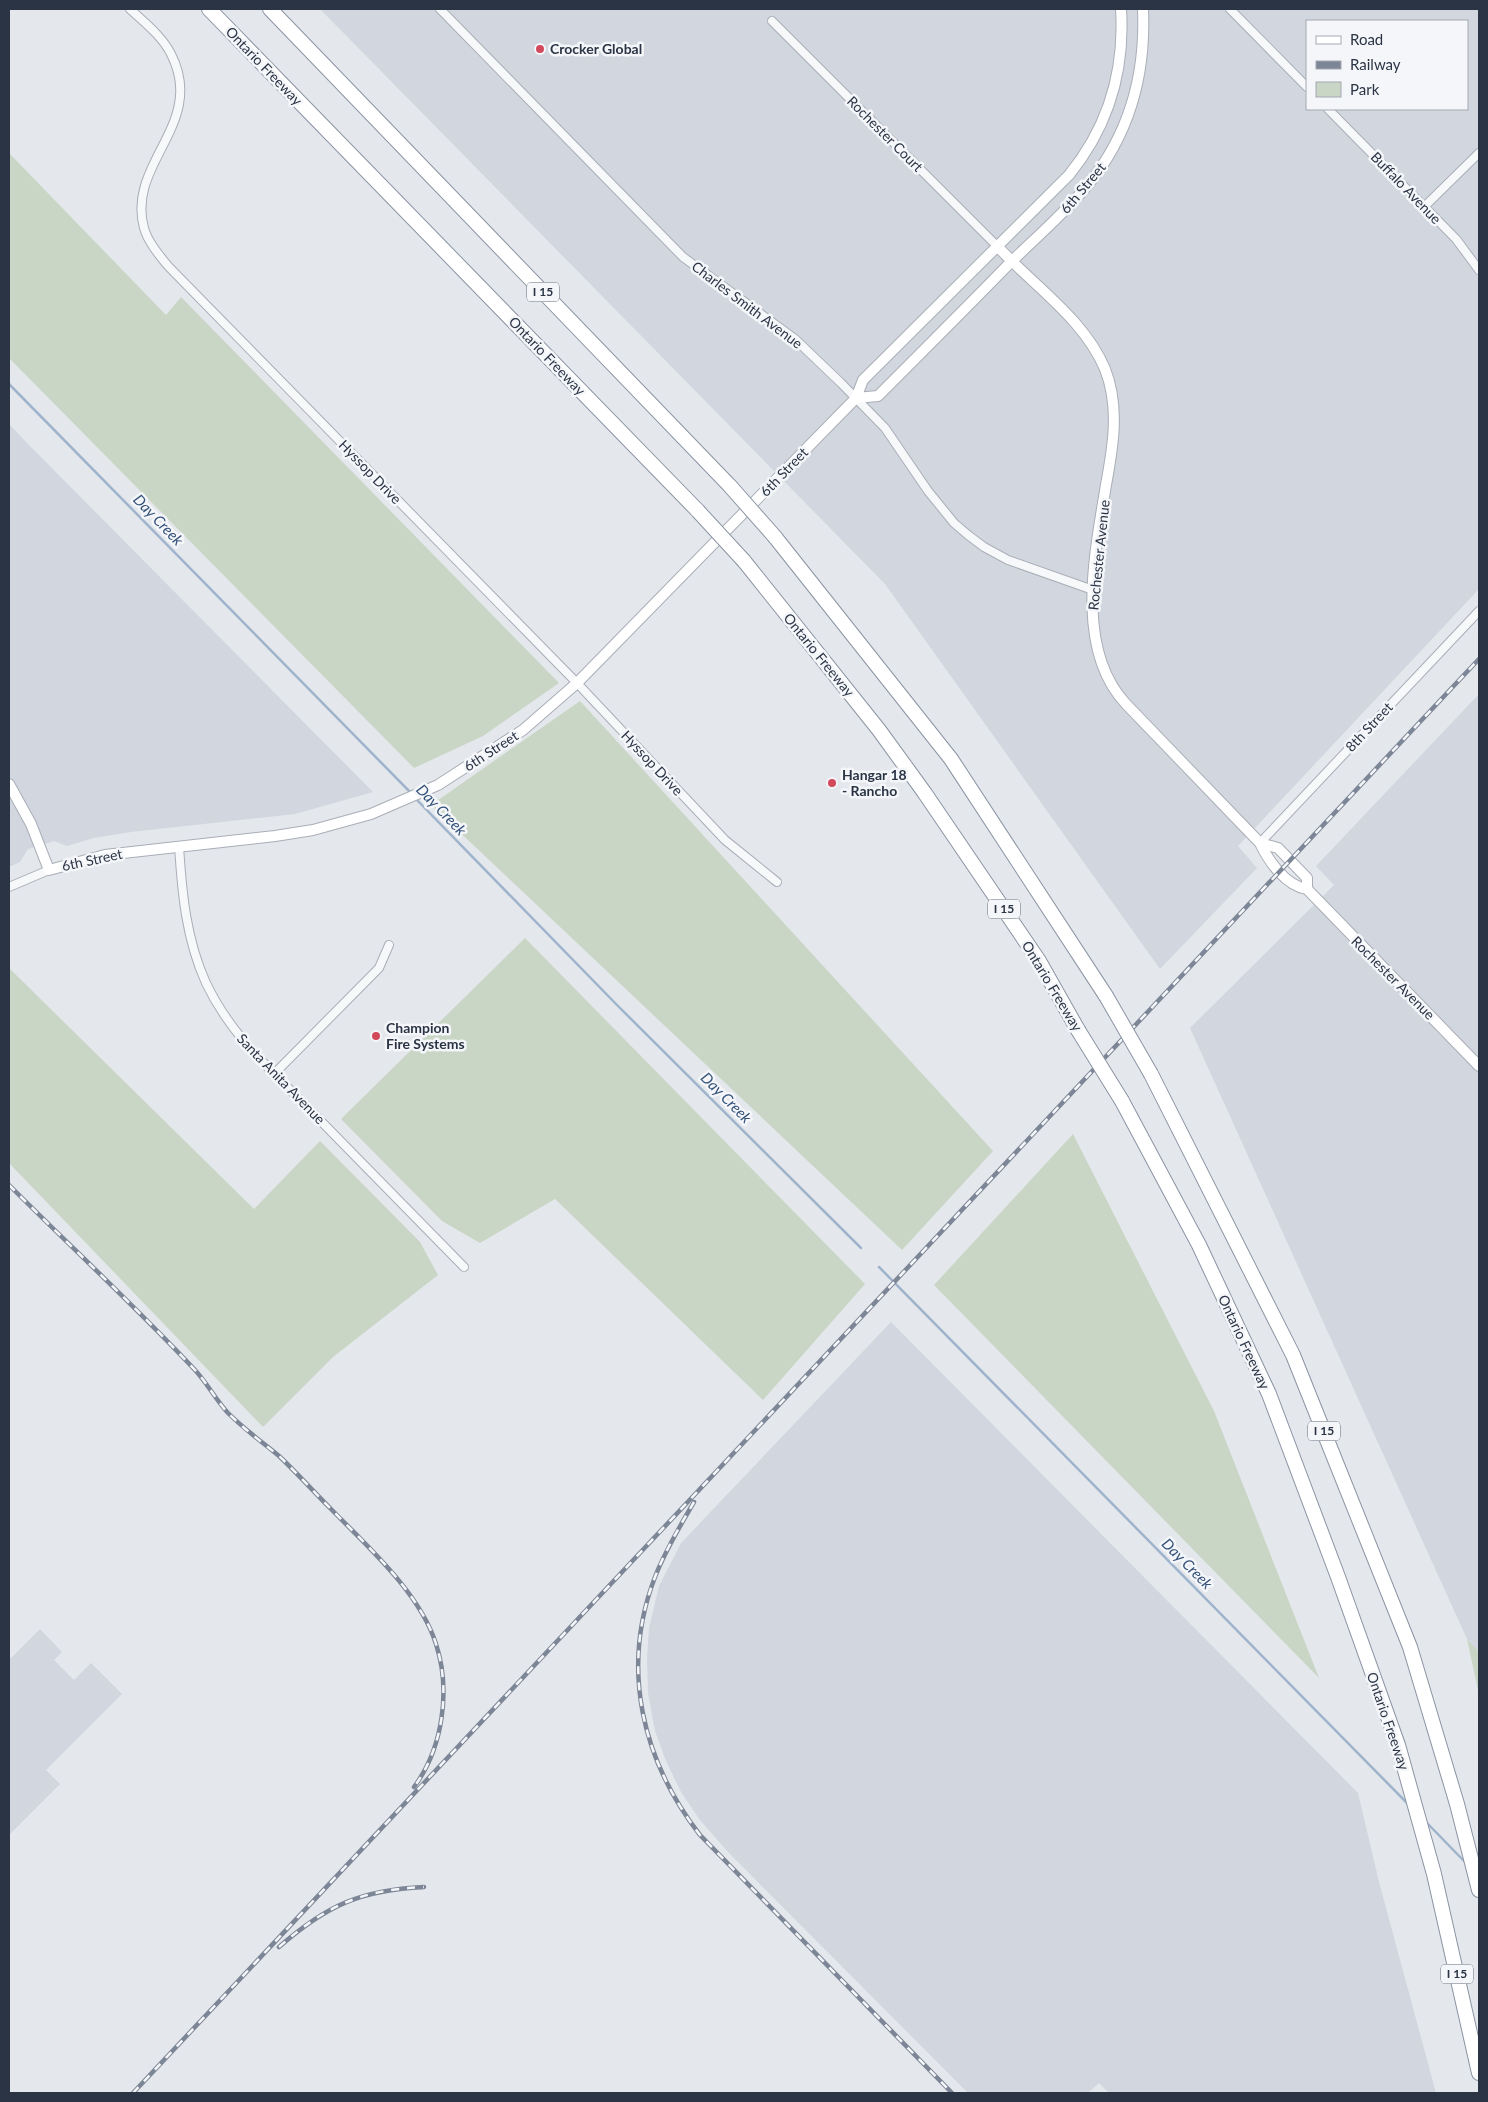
<svg xmlns="http://www.w3.org/2000/svg" width="1488" height="2102" font-family="Lato,sans-serif">
<style>
.built{fill:#d2d6de;fill-rule:evenodd}
.green{fill:#c9d6c5}
.lines{fill:none;stroke-linecap:round;stroke-linejoin:round}
.stream{stroke:#9fb4cc;stroke-width:2.5}
.street-casing{stroke:#a9aeb7;stroke-width:10}
.secondary-casing{stroke:#a9aeb7;stroke-width:12}
.highway-casing{stroke:#8b94a3;stroke-width:16}
.street{stroke:#f7f8fa;stroke-width:8}
.secondary{stroke:#fff;stroke-width:10}
.highway{stroke:#fff;stroke-width:14}
.rail-casing{stroke:#7d8696;stroke-width:4.5}
.rail{stroke:#f4f6f9;stroke-width:2.5;stroke-dasharray:8;stroke-linecap:butt}
.highway-bridge-casing{stroke:#8b94a3;stroke-width:16;stroke-linecap:butt}
.highway-bridge{stroke:#fff;stroke-width:14}
.poi-dot{fill:#d1495b;stroke:#f4f6f9;stroke-width:2}
.labels{text-anchor:middle;stroke-width:5;stroke-linejoin:round;paint-order:stroke}
.shield{fill:#f4f6f9;stroke:#676e7b;stroke-width:1}
.shield-label{font-size:12px;font-weight:bold;fill:#2b3445}
.poi-label{font-size:14px;font-weight:bold;fill:#2b3445;stroke:#f4f6f9;text-anchor:start}
.street-label{font-size:14px;fill:#2b3445;stroke:#f4f6f9}
.water-label{font-size:15px;font-style:italic;fill:#34527a;stroke:#f4f6f9}
</style>
<rect width="100%" height="100%" fill="#e4e7ec"/>
<path class="built" d="M320 9H1479V589L1238 846 1257 868 1160 969 885 584ZM1307 21H1467V109H1307Z
M9 424 29 445 373 792 295 814 131 832 94 838 67 846 54 841 28 849 20 862 9 867Z
M1479 694V1652L1467 1639 1190 1028 1334 885 1316 866Z
M891 1322 1358 1793 1379 1882 1436 2093H1109L1099 2083 1088 2093H968L727 1851 700 1820 681 1792 666 1761 655 1731 648 1693 647 1658 649 1628 659 1586 681 1543Z
M40 1629 62 1652 54 1660 74 1680 91 1663 122 1694 46 1770 60 1784 9 1835V1660Z"/>
<path class="green" d="M9 153 166 315 181 297 559 683 483 736 414 768 9 358Z
M580 701 993 1151 902 1250 431 805Z
M525 938 865 1284 763 1400 555 1199 480 1243 442 1221 341 1119Z
M9 968 254 1209 320 1141 420 1242 438 1275 333 1357 263 1427 9 1163Z
M1073 1134 1214 1411 1319 1678 934 1285Z
M1467 1639 1479 1652V1695Z"/>
<g class="lines">
<path class="stream" d="M9 384 412 794
M415 798 617 1005 861 1248
M879 1267 1408 1804
M1426 1822 1466 1863"/>
<g class="street-casing">
<path id="street" d="M130 9C145 23 162 36 171 54 207 124 126 163 144 228 148 242 159 255 168 266L577 683 725 840 777 882
M440 9 683 257 795 339 841 383 885 428 928 491 954 523 968 535 984 547 1008 560 1093 590
M1230 9 1307 87
M772 21 998 247
M1328 109 1456 239 1479 270
M1424 207 1479 153
M1260 843 1479 611
M179 846C182 893 186 939 206 983 231 1036 273 1072 313 1113 363 1164 414 1216 464 1267
M9 887 49 870
M274 1074 379 968 389 945"/>
</g>
<g class="secondary-casing">
<path id="secondary" d="M998 247C1034 286 1084 319 1105 369 1120 407 1113 447 1106 485 1095 552 1074 649 1126 704L1260 843C1269 862 1286 886 1307 889L1479 1066
M856 398 878 396C921 353 964 310 1007 266 1031 242 1057 220 1080 194 1127 142 1146 78 1143 9
M9 784 31 824 49 870 105 855 275 836 313 830 371 814 438 785 523 730 577 683 856 398 863 380 1069 175C1108 127 1125 71 1121 9
M1260 843 1278 848 1307 878V889"/>
</g>
<g class="highway-casing">
<path id="highway" d="M209 9 698 511
M270 9 730 486
M775 537 951 759 1106 996
M744 561 879 730 924 792 1039 961 1078 1030
M1151 1074 1293 1355 1410 1647 1457 1804 1479 1890
M1122 1101 1199 1245 1269 1394 1338 1577 1398 1745 1434 1874 1479 2073"/>
</g>
<use href="#street" class="street"/>
<use href="#secondary" class="secondary"/>
<use href="#highway" class="highway"/>
<g class="rail-casing">
<path id="rail" d="M9 1185C70 1246 135 1306 195 1370 207 1383 216 1400 228 1413 244 1429 262 1442 279 1456 297 1473 314 1492 331 1509 368 1547 420 1593 436 1644 451 1690 443 1748 414 1787
M694 1502C680 1526 665 1551 655 1577 620 1668 642 1760 700 1835L952 2093
M279 1947C327 1905 361 1890 424 1887
M133 2093 1479 659"/>
</g>
<use href="#rail" class="rail"/>
<g class="highway-bridge-casing">
<path id="highway-bridge" d="M730 486 775 537
M698 511 744 561
M1106 996 1151 1074
M1078 1030 1122 1101"/>
</g>
<use href="#highway-bridge" class="highway-bridge"/>
</g>
<g class="poi-dot">
<circle cx="540" cy="49" r="5"/>
<circle cx="832" cy="783" r="5"/>
<circle cx="376" cy="1036" r="5"/>
</g>
<g class="labels">
<g class="shield">
<rect x="527" y="282.5" width="32" height="19" rx="4"/>
<rect x="988" y="899.5" width="32" height="19" rx="4"/>
<rect x="1308" y="1421.5" width="32" height="19" rx="4"/>
<rect x="1441" y="1964.5" width="32" height="19" rx="4"/>
</g>
<g class="shield-label">
<text x="543" y="296">I 15</text>
<text x="1004" y="913">I 15</text>
<text x="1324" y="1435">I 15</text>
<text x="1457" y="1978">I 15</text>
</g>
<g class="poi-label">
<text x="550" y="54">Crocker Global</text>
<text x="842" y="780">Hangar 18<tspan x="842" dy="16">- Rancho</tspan></text>
<text x="386" y="1033">Champion<tspan x="386" dy="16">Fire Systems</tspan></text>
</g>
<g class="street-label">
<text transform="translate(264 66) rotate(46)" y="5">Ontario Freeway</text>
<text transform="translate(885 134) rotate(45)" y="5">Rochester Court</text>
<text transform="translate(1083 188) rotate(-50)" y="5">6th Street</text>
<text transform="translate(1406 188) rotate(46)" y="5">Buffalo Avenue</text>
<text transform="translate(747 305) rotate(37)" y="5">Charles Smith Avenue</text>
<text transform="translate(547 356) rotate(46)" y="5">Ontario Freeway</text>
<text transform="translate(370 472) rotate(46)" y="5">Hyssop Drive</text>
<text transform="translate(784 472) rotate(-46)" y="5">6th Street</text>
<text transform="translate(1099 555) rotate(-84)" y="5">Rochester Avenue</text>
<text transform="translate(819 655) rotate(51)" y="5">Ontario Freeway</text>
<text transform="translate(1369 727) rotate(-47)" y="5">8th Street</text>
<text transform="translate(491 751) rotate(-33)" y="5">6th Street</text>
<text transform="translate(652 763) rotate(47)" y="5">Hyssop Drive</text>
<text transform="translate(92 860) rotate(-12)" y="5">6th Street</text>
<text transform="translate(1393 978) rotate(45)" y="5">Rochester Avenue</text>
<text transform="translate(1052 986) rotate(59)" y="5">Ontario Freeway</text>
<text transform="translate(281 1079) rotate(46)" y="5">Santa Anita Avenue</text>
<text transform="translate(1244 1342) rotate(65)" y="5">Ontario Freeway</text>
<text transform="translate(1388 1721) rotate(71)" y="5">Ontario Freeway</text>
</g>
<g class="water-label">
<text transform="translate(158 520) rotate(46)" y="5">Day Creek</text>
<text transform="translate(441 810) rotate(46)" y="5">Day Creek</text>
<text transform="translate(726 1098) rotate(45)" y="5">Day Creek</text>
<text transform="translate(1187 1564) rotate(45)" y="5">Day Creek</text>
</g>
</g>
<rect width="1488" height="2102" fill="none" stroke="#2b3445" stroke-width="20"/>
<rect x="1306" y="20" width="162" height="90" fill="#f4f6f9" stroke="#a4a8b1"/>
<rect x="1316" y="36" width="25" height="8" fill="#ffffff" stroke="#a4a8b1"/>
<text x="1350" y="45" font-size="15" fill="#2b3445">Road</text>
<rect x="1316" y="61" width="25" height="8" fill="#7d8696" stroke="#a4a8b1"/>
<text x="1350" y="70" font-size="15" fill="#2b3445">Railway</text>
<rect x="1316" y="82" width="25" height="15" fill="#c9d6c5" stroke="#a4a8b1"/>
<text x="1350" y="95" font-size="15" fill="#2b3445">Park</text>
</svg>
